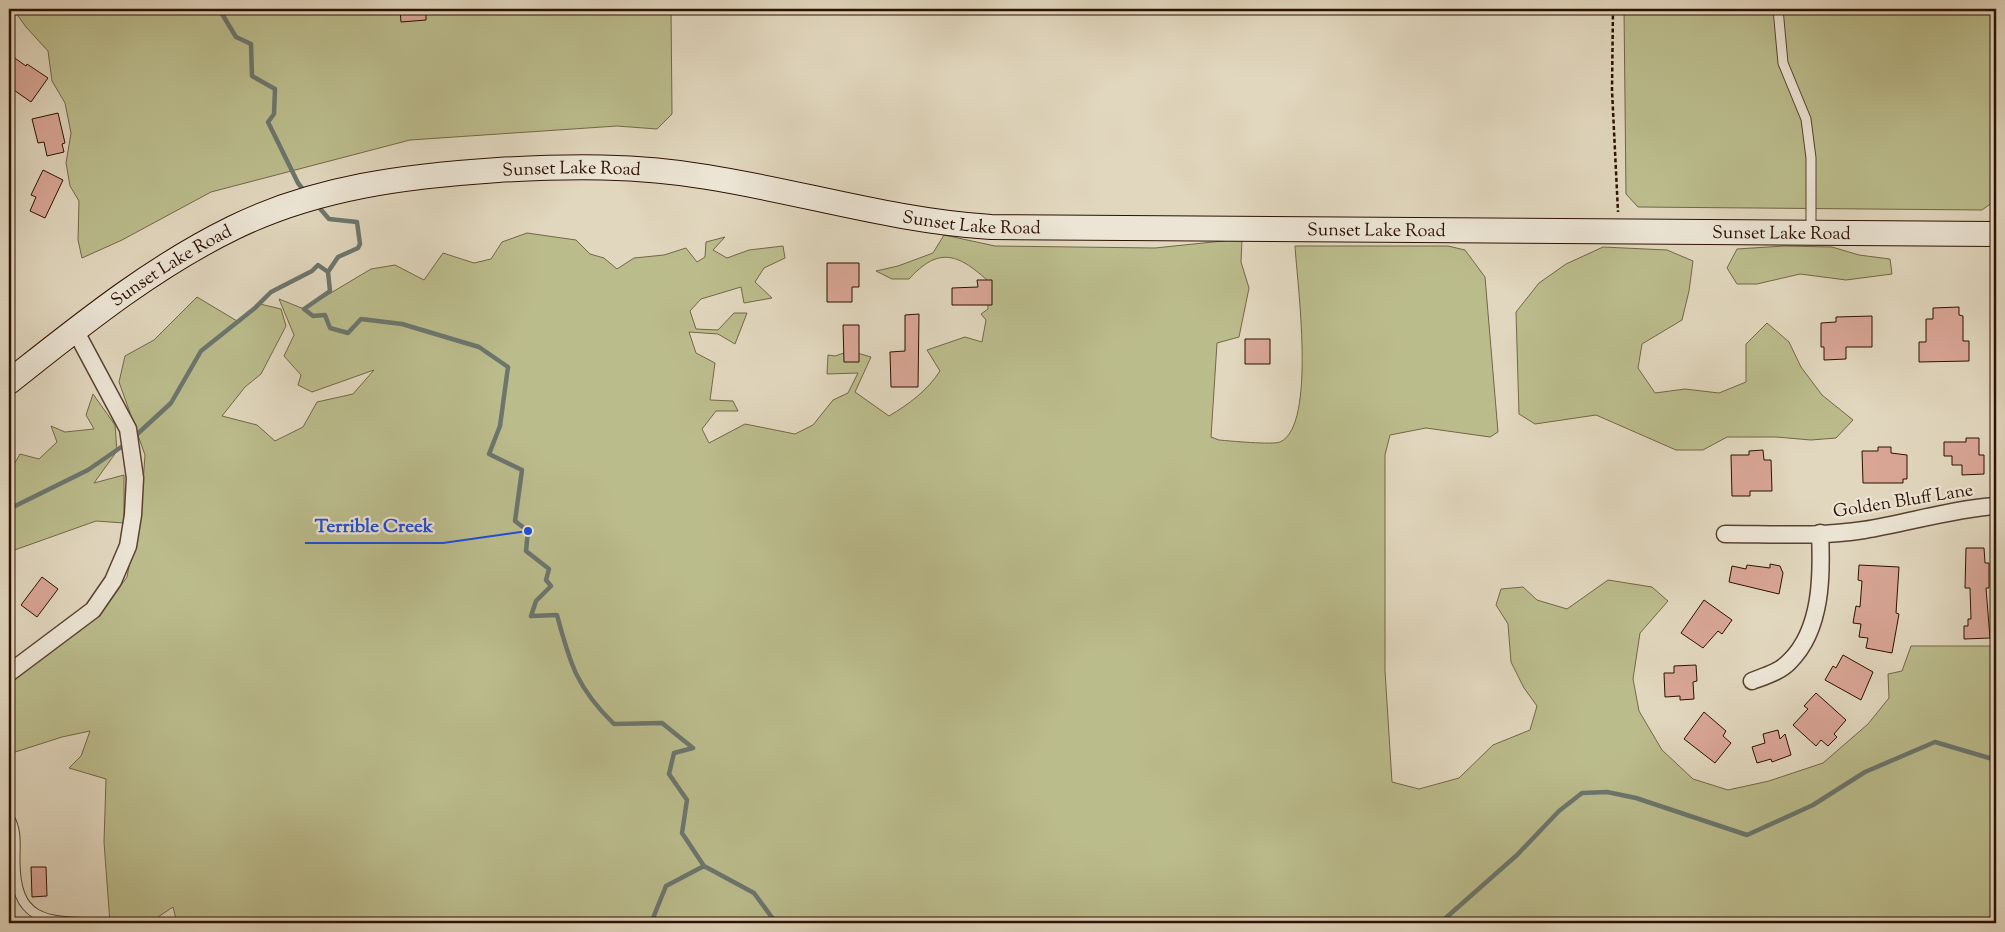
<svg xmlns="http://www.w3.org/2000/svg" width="2005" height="932" font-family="'Sorts Mill Goudy',serif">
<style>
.green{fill:#bbbc8c;stroke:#746646}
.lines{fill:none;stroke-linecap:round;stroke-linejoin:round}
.stream{stroke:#6b766d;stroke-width:4.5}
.building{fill:#d9a696;stroke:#2d1101}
.service-casing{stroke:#5a4230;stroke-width:11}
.minor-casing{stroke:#5a4230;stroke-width:19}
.secondary-casing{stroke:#2d1101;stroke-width:26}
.path{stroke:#2d1101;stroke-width:2.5;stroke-dasharray:4 2.5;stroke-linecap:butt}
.service{stroke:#ece5d5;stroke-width:9}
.minor{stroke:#ece5d5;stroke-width:16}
.secondary{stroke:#ece5d5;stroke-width:24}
.labels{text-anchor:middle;stroke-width:4.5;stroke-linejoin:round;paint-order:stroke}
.street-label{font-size:18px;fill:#2d1101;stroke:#ece5d5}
.leader{fill:none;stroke:#1d4ed8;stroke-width:2}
.callout-dot{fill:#1d4ed8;stroke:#ece5d5;stroke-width:2}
.callout-label{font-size:19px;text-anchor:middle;font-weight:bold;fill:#1d4ed8;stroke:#ece5d5;stroke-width:4.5;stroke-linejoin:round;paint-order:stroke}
</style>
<rect width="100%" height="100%" fill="#e1d7be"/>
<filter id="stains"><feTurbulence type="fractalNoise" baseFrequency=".004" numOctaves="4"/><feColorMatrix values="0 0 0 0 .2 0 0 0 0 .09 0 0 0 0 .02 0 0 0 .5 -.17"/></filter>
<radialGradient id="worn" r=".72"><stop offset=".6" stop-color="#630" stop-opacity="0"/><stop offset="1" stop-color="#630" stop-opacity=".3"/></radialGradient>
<path class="green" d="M13 9H671L672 114 657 129 617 126 410 140 211 192 122 240 82 258 78 240 79 201 70 186 66 163 71 133 65 103 52 81 48 51 26 27Z
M1624 9H1996V200L1982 210 1638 207 1626 194Z
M527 233 576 240 590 254 604 258 617 269 634 258 664 255 686 248 697 262 705 257 706 242 725 237 713 250 727 258 749 250 783 246 785 258 764 268 755 282 772 298 744 303 741 287 701 299 690 311 696 329 718 330 734 313H747L735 344 718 334 689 332 696 353 715 363 710 400 733 401 738 411H716L702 429 709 443 745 424 795 434 813 425 833 400 848 393 858 373 827 374 828 355 835 356 850 351 871 357 855 392 889 416C909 404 927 391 940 371L927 350 965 337 982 342 986 320 981 314 988 309 987 280C957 253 938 247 909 279H892L876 271 898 266 933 253 944 235 995 246 1155 248 1242 239 1241 262 1249 288 1239 337 1217 343 1211 437 1219 440C1230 441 1272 445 1280 442 1317 426 1297 282 1295 246H1448L1465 250 1485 277 1498 432 1490 437 1426 428 1390 435 1385 455V671L1392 782 1419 789 1459 778 1493 745 1530 730 1537 706 1524 688 1511 662 1508 624 1496 605 1501 589 1523 587 1537 600 1567 609 1608 580 1652 587 1668 601 1640 633 1633 679 1639 711 1662 750 1693 779 1728 790 1769 781 1823 763 1868 724 1889 698 1888 674 1902 671 1911 646H1996V923H177L173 907 149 923H110L104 842 106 779 69 768 81 756 90 731 62 737 9 754V681L100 615 127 577 142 498 145 455 119 382 125 356 154 340 197 297 237 321 260 304 281 309 286 326 261 374 245 387 222 416 257 425 275 441 303 427 317 402 353 394 374 370 312 392 298 385 301 375 284 356 294 335 279 299 304 309 371 269 395 265 424 280 443 253 474 263 491 259 502 242Z
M1784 246 1832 247 1859 255 1890 259 1892 274 1846 280 1800 274 1757 284H1737L1727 268 1737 249Z
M1603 247 1667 250 1693 261 1689 291 1682 320 1642 344 1638 368 1655 393 1685 389 1719 393 1746 382V344L1767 323 1789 342 1801 367 1822 395 1853 420 1836 438 1811 440 1776 437H1727L1703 450H1676L1596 415 1535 424 1519 414 1516 312 1539 283 1566 264Z
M93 394 115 425 117 451 94 483 124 475V523L96 521 9 552V473L20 454 39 459 57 442 51 426 65 432 94 429 86 415Z"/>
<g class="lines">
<path class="stream" d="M211 9H219L236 37 251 44 252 76 275 89 274 114 268 122 298 183 305 192
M317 205 329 219 357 222 360 244 358 248 338 257 328 272 330 291 304 309 313 316 325 315 330 328 348 333 361 319 402 324 479 347 508 367 500 426 489 454 522 470 515 521 528 531 526 551 549 569 546 580 551 586 536 601 531 616 557 615C570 664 577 688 614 724L662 723 693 748 674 753 669 774 687 800 682 833 704 866 754 893 776 923
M133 438 171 403 201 351 255 308 271 292 312 271 318 265 328 272
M9 509 88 470 127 443
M651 923 666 886 704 866
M1440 923 1517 855 1559 811 1582 793 1607 792 1636 798 1747 835 1813 805 1865 772 1935 742 1996 760"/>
</g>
<path class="building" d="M400 9H426V20L401 22Z
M9 54 26 66 27 64 48 78 31 102 11 88 15 83 9 79Z
M58 113 65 143 62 144 64 152 47 156 44 142 38 143 32 119Z
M43 170 63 180 45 218 30 211 36 197 31 195Z
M827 263H859V287H852V302H827Z
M977 280H992V305H952V288L978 287Z
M1959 307V315L1963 316V341H1969V361L1919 362V342H1926V319H1933V308Z
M919 314 918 387H891L890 352 905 351V315Z
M1872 316V347H1846V359L1824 360V347H1821V323L1836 322V317Z
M843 325H859V362H844Z
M1245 339H1270V364H1245Z
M1966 438H1979V455H1984V474L1962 475V465H1952V456H1944V442H1966Z
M1878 447H1891V453L1907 455V479H1903V483H1863L1862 451H1878Z
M1763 450 1764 460H1771L1772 491H1750V496H1732L1731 455H1749V451Z
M1966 548H1984L1985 563H1989V588H1986L1990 638 1964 639V626H1968V619H1971L1970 588H1965Z
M1770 564 1780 566 1783 573 1779 594 1729 582 1732 566 1746 569 1747 565 1770 568Z
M1859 565 1899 567 1896 613 1899 614 1892 653 1866 648 1868 638 1859 637 1861 624 1853 623 1856 606 1860 607 1862 581 1858 580Z
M42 577 58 589 37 617 21 605Z
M1704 600 1732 620 1722 634 1718 631 1703 648 1681 633Z
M1843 655 1873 672 1861 700 1825 680 1833 666 1836 668Z
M1696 665 1697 681 1693 682 1694 699 1680 700V696L1665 697 1664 673H1674V666Z
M1816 693 1846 720 1834 734 1837 737 1828 746 1821 740 1816 746 1793 725 1808 709 1804 706Z
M1704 712 1726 731 1723 736 1731 743 1715 763 1684 739Z
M1778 730 1780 739 1785 734 1791 755 1772 762 1771 759 1757 763 1752 747 1765 743 1763 734Z
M31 867H46L47 896 32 897Z"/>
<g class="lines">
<g class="service-casing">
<path id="service" d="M1778 9 1783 63 1806 119 1811 158V232
M9 817C17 831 15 843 15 858 14 924 48 922 102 923"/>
</g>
<g class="minor-casing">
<path id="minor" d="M1725 534C1771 534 1819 537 1864 530 1908 523 1951 509 1996 506
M9 673 93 610 113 581 128 546 133 515 135 478 128 429 75 330
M1752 681C1765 676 1780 672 1790 661 1822 629 1822 575 1820 533"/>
</g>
<g class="secondary-casing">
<g id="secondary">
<path id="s1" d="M9 382C80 326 151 268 233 228 316 187 407 176 498 170 568 166 637 165 707 177 802 192 894 221 991 227L1996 234"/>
</g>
</g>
<path class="path" d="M1613 9 1612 90 1618 212"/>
<use href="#service" class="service"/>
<use href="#minor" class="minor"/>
<use href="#secondary" class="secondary"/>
</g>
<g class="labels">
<g class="street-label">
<text dy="6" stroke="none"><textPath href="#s1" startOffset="619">Sunset Lake Road</textPath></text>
<text dy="6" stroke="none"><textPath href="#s1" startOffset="1024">Sunset Lake Road</textPath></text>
<text dy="6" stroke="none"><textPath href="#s1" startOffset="1429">Sunset Lake Road</textPath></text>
<text dy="6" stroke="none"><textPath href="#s1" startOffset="1834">Sunset Lake Road</textPath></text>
<text dy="6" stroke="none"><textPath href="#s1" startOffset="200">Sunset Lake Road</textPath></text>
<text transform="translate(1903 500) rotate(-9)" y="6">Golden Bluff Lane</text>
</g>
</g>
<path class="leader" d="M528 531L443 543H305"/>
<circle class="callout-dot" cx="528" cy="531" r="5"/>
<g class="callout-label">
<text x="374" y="532">Terrible Creek</text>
</g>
<rect width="2005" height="932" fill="none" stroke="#e1d7be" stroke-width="30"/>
<rect x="10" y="10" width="1985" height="912" fill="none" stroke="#2d1101" stroke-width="2.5"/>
<rect x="15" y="15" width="1975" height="902" fill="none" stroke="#2d1101"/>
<rect width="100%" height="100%" filter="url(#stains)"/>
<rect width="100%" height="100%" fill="url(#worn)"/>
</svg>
